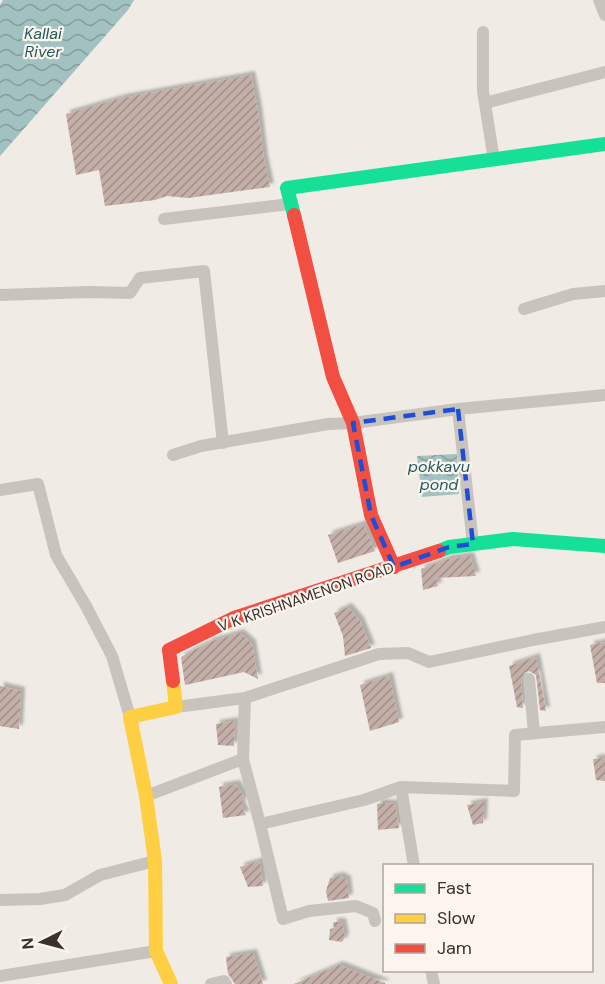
<svg xmlns="http://www.w3.org/2000/svg" width="605" height="984" font-family="'DM Sans',sans-serif">
<style>
.water{fill:url(#water-waves)}
.building{fill:url(#building-hatch);filter:url(#shadow)}
.lines{fill:none;stroke-linecap:round;stroke-linejoin:round}
.street{stroke:#c9c3be;stroke-width:12}
.fast{stroke:#16e098;stroke-width:14}
.slow{stroke:#ffcf43;stroke-width:14}
.jam{stroke:#f24e42;stroke-width:14}
.marked{fill:none;stroke:#1d4ed8;stroke-width:4.5;stroke-dasharray:12 8;stroke-linejoin:round}
.labels{text-anchor:middle;stroke-width:4.5;stroke-linejoin:round;paint-order:stroke}
.street-label{font-size:15px;fill:#3b302b;stroke:#fbf5ee}
.water-label{font-size:16px;font-style:italic;fill:#1f5a5e;stroke:#fbf5ee}
</style>
<defs>
<pattern id="water-waves" width="16" height="10" patternUnits="userSpaceOnUse" patternTransform="scale(1.5)"><rect width="16" height="10" fill="#a1c2c1"/><path d="M0 5q4-4 8 0t8 0" fill="none" stroke="#849e9d"/></pattern>
<pattern id="building-hatch" width="6" height="6" patternUnits="userSpaceOnUse" patternTransform="scale(1.5)"><rect width="6" height="6" fill="#c3afa7"/><path d="M-1 1l2-2M0 6l6-6M5 7l2-2" fill="none" stroke="#a08f88"/></pattern>
<filter id="shadow"><feDropShadow dx="4" dy="-4" stdDeviation="1.5" flood-color="#0004"/></filter>
</defs>
<rect width="100%" height="100%" fill="#f0ebe5"/>
<path class="water" d="M3 0H134L128 10 0 156V5Z
M457 454 459 494 422 497 417 456Z"/>
<path class="building" d="M251 75 258 110 264 159 270 187 188 198 167 196 155 200 105 206 99 170 76 175 66 114 122 98Z
M363 524 375 551 338 563 328 535Z
M470 556 476 576 436 578 438 586 423 590 421 569 448 559Z
M348 607 360 621 371 648 345 656 343 636 334 613Z
M240 633 252 644 258 679 244 672 185 685 181 657 212 641Z
M605 642V683H597L590 645Z
M536 657 546 711 540 710 536 675 529 671 524 673 521 679 523 708 517 707 509 666Z
M389 676 399 722 370 731 360 685Z
M0 686 21 691 19 729 0 726Z
M235 721 234 746 218 745 216 724Z
M605 758V781L596 780 593 759Z
M236 784 244 797 241 805 246 815 223 818 219 787Z
M484 802 483 823 473 825 467 805Z
M381 803 395 804 399 828 378 830 377 804Z
M260 861 263 886 248 887 240 867Z
M340 876 347 880 349 898 328 901 326 891 330 878Z
M333 922H342L345 937 342 942 329 940 330 929 334 928Z
M253 953 263 984H235L228 974 226 957Z
M339 965 385 983V984H294Z"/>
<g class="lines">
<path class="street" d="M599 0 605 15
M483 32V91L494 160
M485 103 605 72
M164 219 290 204
M0 295 89 292 130 293 140 278 204 271 223 443
M524 309 573 294 605 291
M458 409 605 395
M173 455 201 446 328 424 353 423 458 409 473 544
M0 490 38 484 56 555 86 606 112 656 130 717
M529 679 534 733
M176 707 245 698 379 654 408 653 429 662 533 640 605 627
M243 759 245 698
M401 787 414 866
M146 796 243 759 260 824 364 800 401 787 514 791 515 735 605 727
M260 824 283 919 309 911 356 906 373 913 375 921
M0 900 40 899 65 895 100 875 155 861
M431 970 434 984
M0 976 156 951
M211 984 224 981 226 984"/>
<path class="fast" d="M294 215 287 188 605 144
M439 551 449 547 513 539 605 546"/>
<path class="slow" d="M171 984 156 951 155 861 146 796 130 717 176 707 173 681"/>
<path class="jam" d="M294 215 333 377 353 423 371 515 394 567
M173 681 169 650 234 618 439 551"/>
</g>
<path class="marked" d="M458 409 473 544 449 547 394 567 371 515 353 423Z"/>
<g class="labels">
<g class="street-label">
<text transform="translate(306 597) rotate(-19)" y="5">V K KRISHNAMENON ROAD</text>
</g>
<g class="water-label">
<text x="43" y="39">Kallai<tspan x="43" dy="18">River</tspan></text>
<text x="439" y="472">pokkavu<tspan x="439" dy="18">pond</tspan></text>
</g>
</g>
<rect x="383" y="864" width="210" height="108" fill="#fbf5ee" stroke="#aea6a0" stroke-width="1.5"/>
<rect x="395" y="884" width="30" height="9" fill="#16e098" stroke="#aea6a0" stroke-width="1.5"/>
<text x="437" y="894" font-size="18" fill="#3b302b">Fast</text>
<rect x="395" y="914" width="30" height="9" fill="#ffcf43" stroke="#aea6a0" stroke-width="1.5"/>
<text x="437" y="924" font-size="18" fill="#3b302b">Slow</text>
<rect x="395" y="944" width="30" height="9" fill="#f24e42" stroke="#aea6a0" stroke-width="1.5"/>
<text x="437" y="954" font-size="18" fill="#3b302b">Jam</text>
<g transform="translate(42 942) rotate(264)" stroke="#fbf5ee" stroke-width="4.5" paint-order="stroke">
<path d="M0-4.5L10 22L0 15L-10 22Z" fill="#3b302b"/>
<text y="-9" font-size="16" font-weight="bold" text-anchor="middle" fill="#3b302b">N</text>
</g>
</svg>
